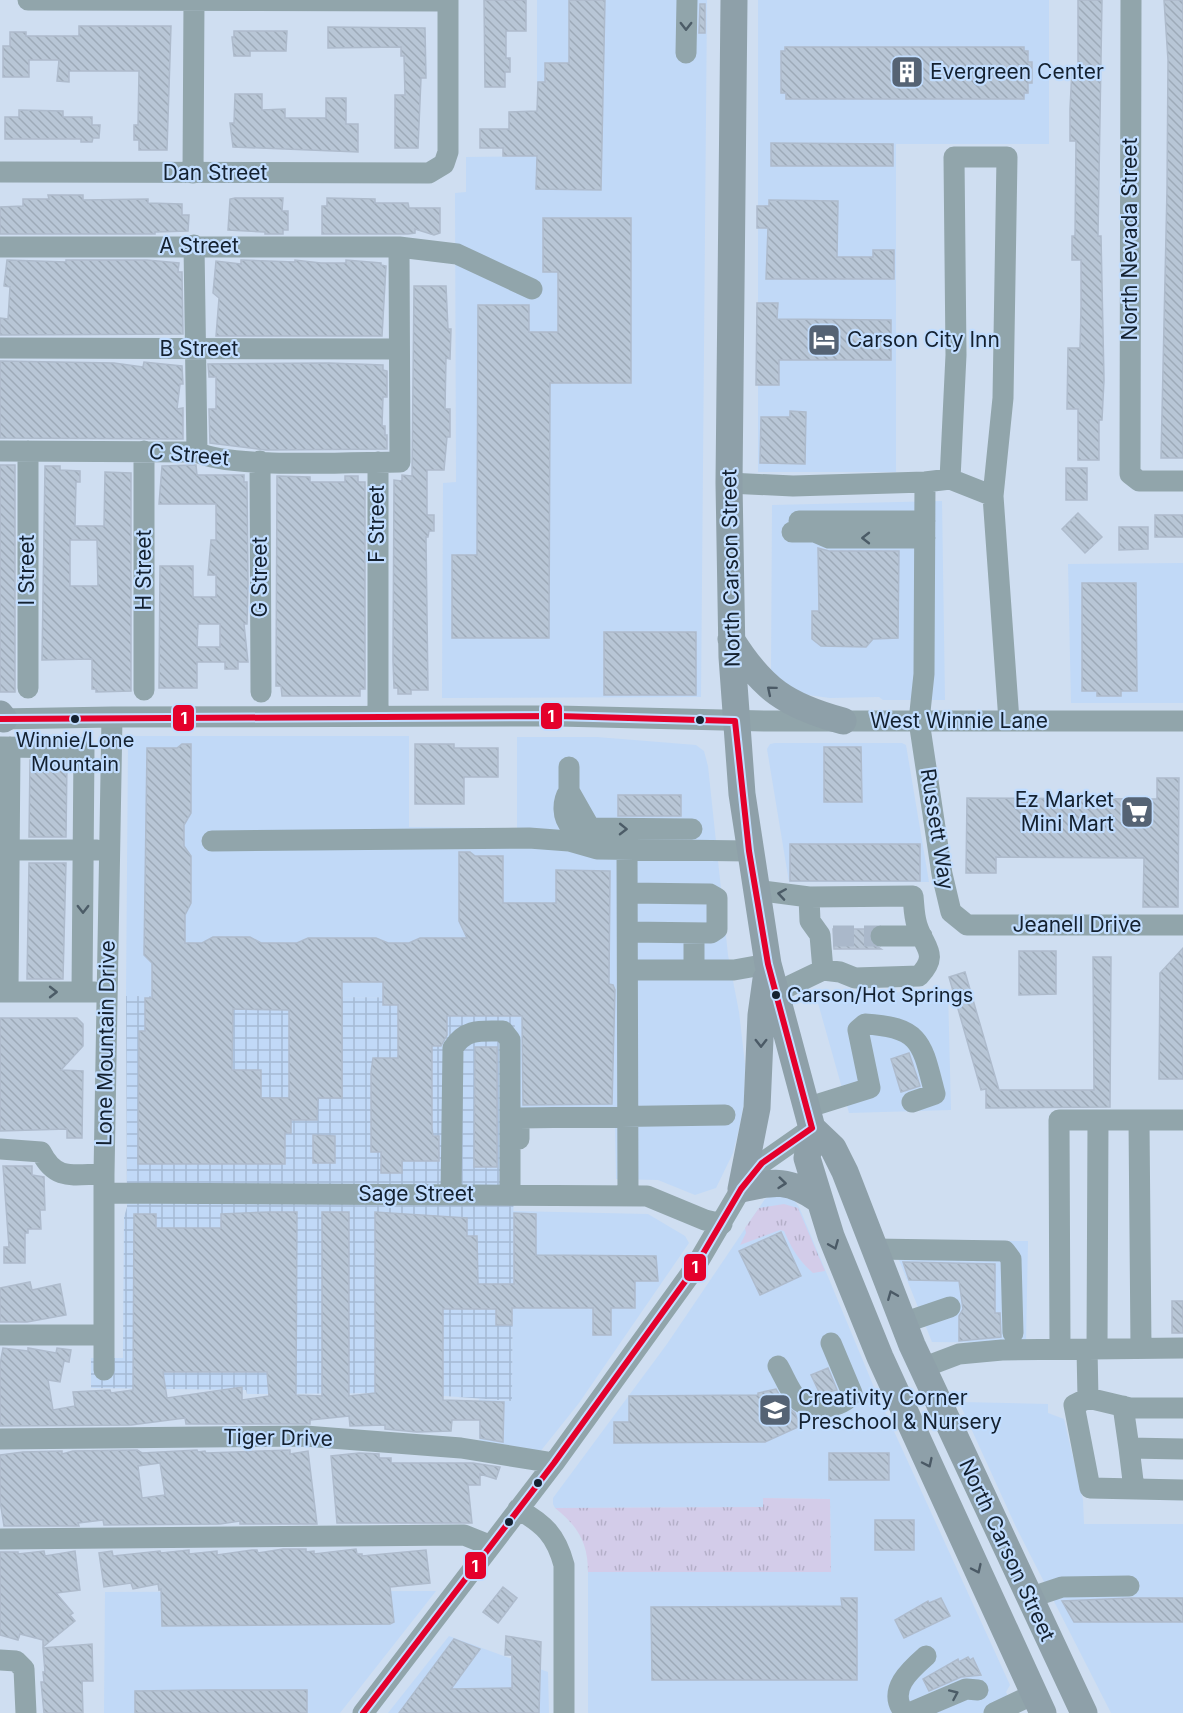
<svg xmlns="http://www.w3.org/2000/svg" width="1183" height="1713" font-family="Inter,sans-serif">
<style>
.built{fill:#c1d9f7}
.industrial{fill:url(#industrial-grid)}
.grass{fill:url(#grass-tufts)}
.building{fill:url(#building-back-hatch);stroke:#aebbcc;stroke-width:1.5;fill-rule:evenodd}
.lines{fill:none;stroke-linecap:round;stroke-linejoin:round}
.minor-tunnel{stroke:#aab8ca;stroke-width:21;stroke-dasharray:21 10;stroke-linecap:butt}
.minor{stroke:#91a5ab;stroke-width:21}
.major{stroke:#8ea0a9;stroke-width:27}
.bus-1-casing{stroke:#c1ddff;stroke-width:10}
.bus-1{stroke:#e4002b;stroke-width:6}
.oneway{stroke:#4c5c67}
.oneway2{stroke:#4b5a66}
.bus-dot{fill:#142130;stroke:#c1ddff;stroke-width:2}
.labels{text-anchor:middle;stroke-width:4.5;stroke-linejoin:round;paint-order:stroke}
.bus-label{font-size:20px;fill:#142130;stroke:#c1ddff}
.poi-label{font-size:21px;fill:#142130;stroke:#c1ddff;text-anchor:start}
.street-label{font-size:21px;fill:#142130;stroke:#c1ddff}
.line-badge{stroke:#c1ddff;stroke-width:2}
.badge-label{font-size:16px;text-anchor:middle;font-weight:bold;fill:#fff}
</style>
<defs>
<pattern id="industrial-grid" width="8" height="8" patternUnits="userSpaceOnUse" patternTransform="scale(1.5)"><rect width="8" height="8" fill="#c1d9f7"/><path d="M0 4h8M4 0v8" fill="none" stroke="#a5bad4"/></pattern>
<pattern id="grass-tufts" width="24" height="20" patternUnits="userSpaceOnUse" patternTransform="scale(1.5)"><rect width="24" height="20" fill="#d3cce9"/><path d="M3 7l-1-3M5 7V3M7 7l1-3M15 17l-1-3M17 17v-4M19 17l1-3" fill="none" stroke="#b4afc8"/></pattern>
<pattern id="building-back-hatch" width="6" height="6" patternUnits="userSpaceOnUse" patternTransform="scale(1.5)"><rect width="6" height="6" fill="#b8c6d6"/><path d="M-1 5l2 2M0 0l6 6M5-1l2 2" fill="none" stroke="#9daab8"/></pattern>
</defs>
<rect width="100%" height="100%" fill="#cfdef1"/>
<path class="built" d="M537 0H707L701 697 442 698 443 483 456 482 455 193 466 192V157L537 156Z
M758 0H1049V144H896V472H758Z
M942 501 945 700H883L879 697 830 698 800 694 771 672 772 505Z
M1183 563V703H1071L1068 564Z
M132 736H409V827L517 828V737H597L696 745 704 751 708 766 728 955 739 1012 745 1064 744 1103 739 1129 733 1153 716 1188 695 1195 658 1180 616 1179 615 1121 514 1120 515 998 126 996 128 742Z
M775 743H902L906 745 929 882H789L767 749 770 744Z
M948 990 951 1110 849 1113 816 996Z
M773 1195 792 1197 799 1207 876 1392 1010 1685 1006 1692 1015 1713H588V1572H831L830 1499 764 1498V1507L555 1508 553 1504V1498L667 1344 765 1199Z
M513 1211 648 1214 685 1236 689 1243 579 1403 527 1468 480 1461 479 1399 512 1401Z
M891 1240 1028 1241 1026 1343 932 1342Z
M959 1402 1048 1404V1413L1064 1419 1083 1500 1084 1524H1183V1713H1111L1016 1527Z
M436 1591 340 1713H104L105 1592Z
M449 1636 548 1672 549 1713H388Z"/>
<path class="industrial" d="M126 996 515 998 512 1401 403 1393 247 1394 246 1390 91 1388V1358H123L124 1217 127 1207Z"/>
<path class="grass" d="M784 1204 798 1208 825 1271 813 1273C798 1259 793 1251 784 1231L780 1230 740 1245 746 1233 745 1228 759 1208Z
M763 1498 830 1499 831 1572H588C588 1543 578 1526 555 1508L763 1507Z"/>
<path class="building" d="M484 0H526V31H506V58H510V72H505V87H485Z
M569 0H605L601 190 536 189 537 156H503V148H480V129H509V112L537 111 538 82H545V63H569Z
M1078 0H1102L1098 236H1101L1104 380 1102 420H1099V460H1078V409H1067L1068 348H1080L1081 307V260H1072V236H1075L1076 141H1070V109L1072 69H1078Z
M1164 0H1183V458H1161L1167 189 1168 60Z
M700 4H705V33H699Z
M79 26H171L167 150H139V140H134V125H138L139 71H69V82L57 81 59 60H29V77H3V46H10V32H26V36H79Z
M328 27 425 28 426 78H421L418 148H395V95H405L404 56H401V47L328 48Z
M234 31H287L286 51H250V56H234L232 37H234Z
M785 47H1024V51H1028V62H1032V83H1028V93H1024V99H786V93H781V51H785Z
M235 94H262V110L285 109V118H326V98H346V124H358V152L233 147 230 123H234Z
M19 110 63 111V117H92V125H100L99 138H93L92 142H81V139H5V117H19Z
M771 143 893 144V166H771Z
M48 195H83V200L148 199V203L182 204V215H189L188 231 155 232V234H0V207L23 206V199H49Z
M235 198H283L282 211H288V230H283V234H265V232L228 230 230 199Z
M327 198 375 199V203H408L409 208H440V233L434 235 415 229V233L408 234H322V206H327Z
M769 200 838 201 837 257H873V250H894V279H766L768 228H757V206H769Z
M543 218H631V383H550L549 638H452V555H477L478 305H529V332H558V272H543Z
M7 260 66 262V260H147L179 263 178 272H182L183 334 0 335V318L8 319 10 287 4 286Z
M241 260 295 262V260L321 263H346V260L381 263V265L386 266 382 336H216L219 298 213 293 216 261 241 264Z
M414 286H446L448 329H451L450 359 446 358 445 409H450V437H447L444 470H427V515H434V531H429L428 537H426L428 690H411V694H398V688H394L393 661 394 480 402 481V475L412 476Z
M757 303H778L777 319 891 320V360H779V385H756Z
M0 361 114 363 143 367 144 362 182 366 183 384H180L177 409 183 408V439L0 438Z
M329 363 383 365V370L387 371V397H383L382 426H385V435H387V449L266 450 210 443 209 409H216V377H209L208 364Z
M790 411 806 412 805 464 760 463 761 417H790Z
M0 465H15V692H0Z
M196 465 197 475H244V482H247L248 583 247 624H244L248 662H238V669H225V662H197V688H159L160 566H193V597H216V575H208L211 540H216V504H159L162 466ZM198 624H220V647H197Z
M45 466H60V470L80 471V482H76L75 526H104L105 472 131 473V691L96 692V689H92V659L42 660ZM70 540H97L98 586H70Z
M1066 468H1087V500H1066Z
M277 476 310 477V482H345V476H358V482H365V689H360V696H282L281 686H276Z
M1078 513 1102 537 1085 553 1062 529Z
M1155 515H1183V537H1155Z
M1119 527H1148V549L1119 550Z
M818 548 829 551H899L898 638 873 639 866 647 821 646 812 639V611H819Z
M1082 583H1136L1137 691H1121V696H1097V691H1082Z
M604 632H696V695H604Z
M182 744H191V813L184 825V846L191 856V903L185 915V943H202L213 937H250L261 943H297L308 938H376L388 943H409L420 938H467L459 921V852H470L475 856H503V903H556V870L610 871 609 984 613 985 615 990 612 1104 523 1105 522 1016H447V1035L441 1046H432V1128L433 1136H439V1161H402V1173H381V1152H371V1072L373 1058H398V1005H383V982H342V1098H318L317 1120H291V1133H285V1164H138L139 1031H145V998H152V963L144 955 147 748H177ZM233 1009 289 1010V1098H261V1070H232Z
M415 744H454V748H498V777H464V804H415Z
M824 747H861L862 802H824Z
M30 760 67 761 66 837H29Z
M1157 778H1179L1178 907H1143L1144 858 996 857V873H966L967 798 1157 799Z
M618 795H681V816H618Z
M790 844H920V881H790Z
M29 863H66L63 979H27Z
M833 929H870V942L881 949H834Z
M1183 948V1079H1159L1160 973Z
M1019 951H1056V994L1019 995Z
M1093 957H1111L1110 1107 986 1108V1089L981 1090 949 977 965 972 999 1090H1094Z
M0 1018H77L83 1024V1046L61 1070 83 1071 82 1138H67V1129L0 1131Z
M475 1047H497V1167H474Z
M909 1053 920 1086 901 1092 891 1059Z
M313 1135 335 1136V1163H313Z
M3 1166H32V1175L44 1177 45 1210H40L41 1229H28V1233H25V1263H4V1247H9Z
M269 1212H297L296 1395 322 1396V1212H349V1396L375 1393V1212L467 1218V1236H477L478 1284H514V1213L536 1214V1255L656 1256 658 1281H635V1308H611V1335H593V1308H512V1325H496V1309H443V1400L504 1402 503 1442 480 1438V1420H452L451 1431 417 1432 385 1429V1425L350 1426 349 1416 310 1420V1424H186L185 1418 131 1425 0 1426V1364L3 1348 28 1351V1348L56 1353 57 1348 71 1350 69 1362 64 1361 60 1382 48 1380 53 1410 75 1406 73 1392 110 1390 111 1393 133 1390 134 1214H156V1228H221V1214ZM163 1372H267L269 1396 242 1400V1387L167 1398Z
M781 1232 801 1276 760 1295 739 1251Z
M903 1262 995 1264V1313H1000L1001 1337 959 1341V1316L963 1309 959 1281 909 1280Z
M30 1282 32 1290 60 1284 66 1315 27 1322H0V1288Z
M1172 1301H1183V1333H1172Z
M828 1368 837 1390 820 1394 811 1375Z
M776 1389 784 1403 795 1413 800 1426 765 1442 614 1443V1422H629V1396L758 1395V1393Z
M137 1450 142 1453 197 1450 198 1452 205 1451 206 1453 290 1450V1454L308 1451 317 1524H240V1521L220 1524 104 1525 103 1520 78 1523 79 1526H4L0 1501V1455L23 1452 62 1451V1454L73 1451ZM160 1463 165 1495 142 1498 138 1466Z
M359 1453 379 1454V1458H391V1463H473L500 1467 496 1479 480 1474V1485H468L472 1523H337L331 1456Z
M829 1453H889V1480H829Z
M875 1520H914V1550H875Z
M283 1549H306V1552L314 1551V1554L356 1549 357 1554H362V1556L426 1550 430 1583 390 1587 394 1622 390 1624 162 1626 161 1589 159 1590 158 1584 133 1589 131 1583 104 1587 99 1553 112 1551 113 1556 160 1551 161 1553 189 1550V1554L217 1551V1555L252 1550H257L258 1553Z
M44 1551 45 1556 75 1551 80 1590 56 1593 73 1613 70 1615 75 1621 43 1647V1640L20 1634 18 1640 0 1635V1552H18V1554Z
M503 1587 517 1598 498 1623 483 1612Z
M841 1598H857V1680H652L651 1607 842 1606Z
M941 1598 950 1616 904 1638 895 1620 928 1601 929 1603Z
M1131 1598H1183V1622H1074L1062 1601Z
M506 1636 541 1642 539 1713H399L454 1639 480 1649 451 1689 512 1688V1655H505Z
M92 1644 93 1681H82L83 1713H44L41 1682H44L43 1672H45L43 1648Z
M968 1657 970 1660 973 1658 981 1675 961 1677 929 1691 923 1679 958 1659 959 1662Z
M209 1690H307V1713H135V1691Z"/>
<g class="lines">
<path class="minor-tunnel" d="M833 936H881"/>
<path class="minor" d="M28 0 448 1
M1131 0 1130 474 1139 481H1183
M686 53 687 0
M0 172 429 173 444 164 448 152V0
M193 173 194 0
M194 245 197 452
M0 247H399L457 254 532 289
M0 348 399 349
M0 451 197 452C228 469 359 462 400 462L399 247
M28 451V688
M144 451V690
M260 461 261 692
M378 462V716
M950 479 956 355 954 157H1007L1003 398 993 496 1009 721
M925 482 924 674 919 721 942 874 951 912 967 925H1183
M729 483 793 486 925 482 950 479 993 496
M799 521H925
M792 532H815L829 538H925
M0 719 112 717 558 716 764 721H1183
M0 747 84 748 82 992
M569 767V791L590 828 692 829
M569 791C562 802 562 817 571 827L590 828
M212 841 529 838 569 841 597 849 749 851
M627 849 628 1196
M0 850H97
M756 890 809 897 913 896C914 906 914 916 917 925 924 948 940 954 919 976L855 978 840 972 823 970 775 993
M628 893 710 894 717 898V929L711 933 628 932
M809 897 810 921 820 935 823 970
M694 933V970
M881 936H922
M628 970H734L768 964
M0 992H95
M8 992 10 747
M806 1108 870 1088 858 1030 865 1024C922 1027 922 1044 935 1094L912 1102
M1139 1120 1141 1348
M519 1139V1118L725 1115
M0 1149 41 1152C56 1182 74 1174 104 1174
M104 1193 647 1196 705 1220 722 1224
M451 1195 453 1048C466 1028 481 1031 503 1031L510 1040V1195
M874 1249 1005 1251 1011 1259 1013 1333
M903 1323 950 1307
M0 1335H102
M1060 1349 1059 1120H1183
M1087 1349 1088 1398 1130 1408H1183
M1097 1349 1098 1120
M778 1366C784 1376 789 1390 797 1399 810 1412 844 1409 852 1393L831 1343
M922 1368 959 1354 1002 1350 1183 1348
M104 1370V1174L112 717
M1088 1398 1074 1405 1090 1488 1183 1490
M1123 1406 1129 1448
M0 1439 305 1436 461 1448 554 1463
M1134 1489 1129 1448 1183 1449
M518 1509C544 1524 556 1535 564 1565V1713
M0 1539 464 1535 489 1545
M1029 1598 1062 1587 1129 1586
M926 1656C910 1670 887 1690 904 1712H912L966 1689 978 1690
M0 1660 16 1661 24 1669 26 1713
M363 1713 554 1463 694 1269 741 1189 762 1163 812 1128
M994 1713 1034 1694"/>
<path class="major" d="M734 0 729 483 732 657 742 794 768 964 812 1128 807 1158 831 1236 880 1357 1043 1713
M731 639C762 689 787 706 843 721
M0 714 4 719
M766 979 761 1015 757 1108 741 1189C775 1181 789 1179 819 1200
M812 1128 833 1148 845 1172 912 1345 1084 1713"/>
<g class="bus-1-casing">
<path id="bus-1" d="M0 719 558 716 735 721
M735 721 749 851 768 964 812 1128
M363 1713 554 1463 694 1269 741 1189 762 1163 812 1128"/>
</g>
<use href="#bus-1" class="bus-1"/>
</g>
<defs><path id="oneway-chevron" d="M-2-3.5L2.5 0L-2 3.5" fill="none" stroke-width="1.6" stroke-linecap="round" stroke-linejoin="round" transform="scale(1.5)"/></defs>
<g class="oneway">
<use href="#oneway-chevron" transform="translate(686 26) rotate(90)"/>
<use href="#oneway-chevron" transform="translate(866 538) rotate(180)"/>
<use href="#oneway-chevron" transform="translate(623 829) rotate(1)"/>
<use href="#oneway-chevron" transform="translate(782 894) rotate(-171)"/>
<use href="#oneway-chevron" transform="translate(83 909) rotate(90)"/>
<use href="#oneway-chevron" transform="translate(53 992)"/>
<use href="#oneway-chevron" transform="translate(954 1694) rotate(-24)"/>
</g>
<g class="oneway2">
<use href="#oneway-chevron" transform="translate(771 690) rotate(-140)"/>
<use href="#oneway-chevron" transform="translate(761 1043) rotate(90)"/>
<use href="#oneway-chevron" transform="translate(782 1183) rotate(6)"/>
<use href="#oneway-chevron" transform="translate(834 1245) rotate(68)"/>
<use href="#oneway-chevron" transform="translate(892 1295) rotate(-112)"/>
<use href="#oneway-chevron" transform="translate(928 1463) rotate(65)"/>
<use href="#oneway-chevron" transform="translate(977 1569) rotate(65)"/>
</g>
<defs>
<g id="building-square" transform="scale(1.725)"><rect x="-9" y="-9" width="18" height="18" rx="4" fill="#556374" stroke="#c1ddff"/><path d="M-4-6H4V6H1V3H-1V6H-4ZM-2.5-4.3h1.7v1.8h-1.7ZM.8-4.3h1.7v1.8H.8ZM-2.5-1h1.7V.8h-1.7ZM.8-1h1.7V.8H.8Z" fill="#fff"/></g>
<g id="hotel-square" transform="scale(1.725)"><rect x="-9" y="-9" width="18" height="18" rx="4" fill="#556374" stroke="#c1ddff"/><path d="M-6-4.5h1.5V1H6V5H4.5V3h-9V5H-6ZM-4 0a1.8 1.8 0 1 1 3.6 0ZM.5 0V-2.5h3Q6-2.5 6 0Z" fill="#fff"/></g>
<g id="supermarket-square" transform="scale(1.725)"><rect x="-9" y="-9" width="18" height="18" rx="4" fill="#556374" stroke="#c1ddff"/><path d="M-6-5.5h2.5l.6 2H6L4.5 2H-2.5L-4.4-4H-6ZM-1.5 3.2a1.3 1.3 0 1 0 .1 0ZM3 3.2a1.3 1.3 0 1 0 .1 0Z" fill="#fff"/></g>
<g id="school-square" transform="scale(1.725)"><rect x="-9" y="-9" width="18" height="18" rx="4" fill="#556374" stroke="#c1ddff"/><path d="M0-5L7-2L0 1L-7-2ZM-4 1L0 2.5L4 1V4Q0 6-4 4Z" fill="#fff"/></g>
</defs>
<g fill-rule="evenodd">
<use href="#building-square" x="907" y="72"/>
<use href="#hotel-square" x="824" y="340"/>
<use href="#supermarket-square" x="1137" y="812"/>
<use href="#school-square" x="775" y="1410"/>
</g>
<g class="bus-dot">
<circle cx="75" cy="719" r="5"/>
<circle cx="700" cy="720" r="5"/>
<circle cx="776" cy="995" r="5"/>
<circle cx="538" cy="1483" r="5"/>
<circle cx="509" cy="1522" r="5"/>
</g>
<g class="labels">
<g class="bus-label">
<text x="75" y="747">Winnie/Lone<tspan x="75" dy="24">Mountain</tspan></text>
<text x="787" y="1002" text-anchor="start">Carson/Hot Springs</text>
</g>
<g class="poi-label">
<text x="930" y="79">Evergreen Center</text>
<text x="847" y="347">Carson City Inn</text>
<text x="1114" y="807" text-anchor="end">Ez Market<tspan x="1114" dy="24">Mini Mart</tspan></text>
<text x="798" y="1405">Creativity Corner<tspan x="798" dy="24">Preschool &amp; Nursery</tspan></text>
</g>
<g class="street-label">
<text x="215" y="180">Dan Street</text>
<text transform="translate(1130 239) rotate(-90)" y="7">North Nevada Street</text>
<text x="199" y="253">A Street</text>
<text x="199" y="356">B Street</text>
<text transform="translate(189 455) rotate(5)" y="7">C Street</text>
<text transform="translate(377 524) rotate(-90)" y="7">F Street</text>
<text transform="translate(731 568) rotate(-91)" y="7">North Carson Street</text>
<text transform="translate(27 570) rotate(-90)" y="7">I Street</text>
<text transform="translate(144 570) rotate(-90)" y="7">H Street</text>
<text transform="translate(260 577) rotate(-90)" y="7">G Street</text>
<text x="959" y="728">West Winnie Lane</text>
<text transform="translate(937 829) rotate(81)" y="7">Russett Way</text>
<text x="1077" y="932">Jeanell Drive</text>
<text transform="translate(106 1043) rotate(-89)" y="7">Lone Mountain Drive</text>
<text x="416" y="1201">Sage Street</text>
<text transform="translate(278 1438) rotate(1)" y="7">Tiger Drive</text>
<text transform="translate(1007 1550) rotate(65)" y="7">North Carson Street</text>
</g>
</g>
<g class="line-badge">
<rect x="540" y="702" width="23" height="28" rx="6" fill="#e4002b"/>
<rect x="172" y="704" width="23" height="28" rx="6" fill="#e4002b"/>
<rect x="683" y="1253" width="24" height="29" rx="6" fill="#e4002b"/>
<rect x="464" y="1551" width="23" height="29" rx="6" fill="#e4002b"/>
</g>
<g class="badge-label">
<text x="551" y="722">1</text>
<text x="184" y="724">1</text>
<text x="695" y="1273">1</text>
<text x="475" y="1572">1</text>
</g>
</svg>
